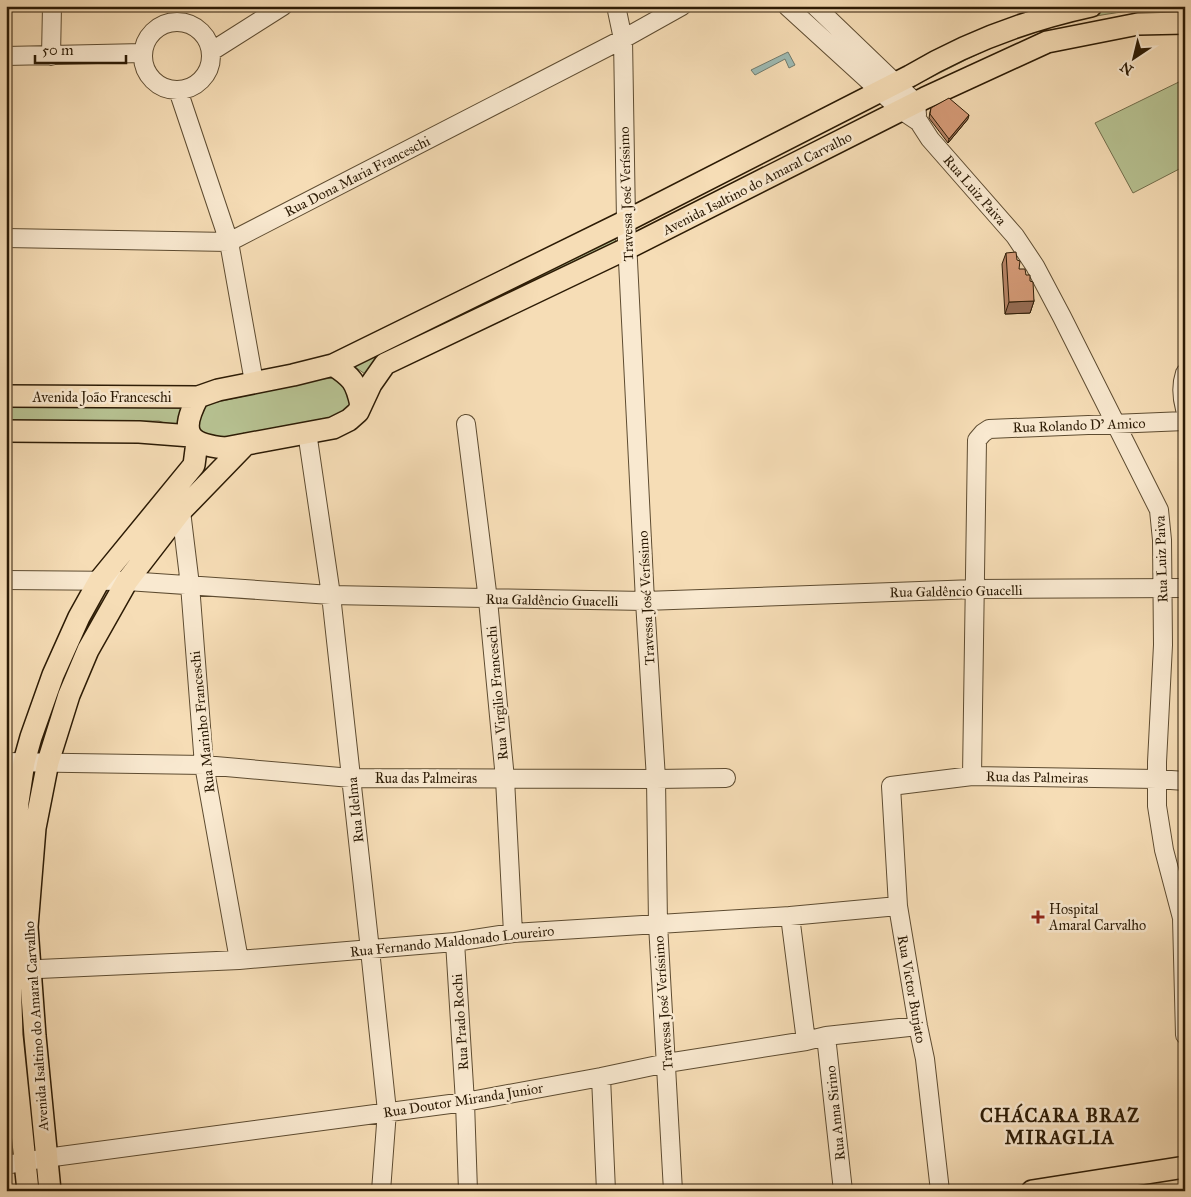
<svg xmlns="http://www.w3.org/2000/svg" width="1191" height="1197" font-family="'IM FELL Great Primer',serif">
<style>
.green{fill:#b7c292;stroke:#726e4c}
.water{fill:#9ebbb4;stroke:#707b6e}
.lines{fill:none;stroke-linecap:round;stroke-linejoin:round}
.minor-casing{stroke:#5e4c31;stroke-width:20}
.major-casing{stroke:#2c1b05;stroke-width:24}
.minor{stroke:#f9e9d0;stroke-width:18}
.major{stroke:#f6ddb6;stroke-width:21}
.wall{fill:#b88567;stroke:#2c1b05}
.shaded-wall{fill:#966c54;stroke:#2c1b05}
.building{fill:#d69b78;stroke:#2c1b05}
.poi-dot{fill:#8f2418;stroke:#f9e9d0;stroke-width:2}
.labels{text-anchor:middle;stroke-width:5;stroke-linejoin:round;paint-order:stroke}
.street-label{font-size:14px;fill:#2c1b05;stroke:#f9e9d0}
.poi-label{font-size:14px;fill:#2c1b05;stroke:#f9e9d0;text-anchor:start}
.district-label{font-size:19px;font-weight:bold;letter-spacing:1px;fill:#2c1b05;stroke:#f9e9d0}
</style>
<rect width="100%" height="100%" fill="#f6ddb6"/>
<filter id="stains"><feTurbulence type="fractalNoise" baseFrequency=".004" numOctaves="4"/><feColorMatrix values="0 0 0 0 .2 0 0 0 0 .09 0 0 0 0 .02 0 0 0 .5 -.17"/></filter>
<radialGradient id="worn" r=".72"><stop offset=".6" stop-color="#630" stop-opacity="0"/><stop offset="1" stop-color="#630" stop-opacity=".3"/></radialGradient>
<path class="green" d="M1120 6H1185V9C1125 7 1061 20 1005 42 978 53 952 67 926 80L923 79V74L1071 14Z
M1185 79V166L1133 193 1095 123Z
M613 239 616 240 613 244 365 374 348 362Z
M336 378 348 384 353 402 341 415 213 442 198 433C197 415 195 411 213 403L322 379Z
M188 404 181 429 159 421 6 423V406Z
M103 603 49 740 42 738C58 691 75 646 100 604Z"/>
<path class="water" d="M788 52 795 65 789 68 785 59 755 75 751 70Z"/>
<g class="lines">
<g class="minor-casing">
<path id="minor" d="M616 6 623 39 626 221 645 601 656 779 658 924 673 1191
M787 6 901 110 919 122 930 139 1015 236 1035 266 1062 317 1159 510 1162 540 1163 645 1157 762V806L1164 850 1182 918 1185 1035
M815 6 916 103 917 115
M143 56a34 34 0 1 1 68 0a34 34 0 1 1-68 0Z
M212 51 283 6
M6 56 143 53
M51 56 52 6
M178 90 229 242 254 382
M6 238 229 242 623 39 682 6
M1185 373C1181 385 1182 398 1185 409
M466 424 488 600 505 779 513 933
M307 432 331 595 370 950 387 1111 381 1191
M181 511 190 585 204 765 239 960
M6 580 127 581 331 595 645 601 975 589 1185 588
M6 762 204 765 351 778 656 779 726 778
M972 776 977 440 983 433 989 429 1185 421
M790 916 806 1041
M455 942 465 1102 468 1191
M17 970 239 960 455 942 513 933 790 916 898 906
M826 1036 843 1191
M601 1077 606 1191
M6 1165 46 1158 465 1102 601 1077 667 1063 806 1041 826 1036 918 1026
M940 1191 925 1059 918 1026 898 906 891 786 972 776 1157 779 1185 781"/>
</g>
<g class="major-casing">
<path id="major" d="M1091 6C1027 20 967 42 910 76L626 221 333 365 293 375 218 390 198 397C180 432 186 444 225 448L333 428 349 420 358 412 371 384 385 364 628 248 925 98 1047 42 1138 24 1185 23
M333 365C352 377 356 382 361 405
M6 396 198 397
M6 431 139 432 191 436
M28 1191 12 1035 8 914 18 802 24 762 31 737 53 675 79 617 99 581 194 465 197 442
M50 1191 35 1036 27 927 35 828 48 762 69 695 88 650 127 581 181 511 246 444
M1032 1191 1185 1167"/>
</g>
<use href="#minor" class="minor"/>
<use href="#major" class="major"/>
</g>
<path class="wall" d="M931 108 968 119 948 143 929 118 930 112Z
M1006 253 1019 269 1026 275 1030 281 1034 301 1030 313 1005 314 1002 264Z"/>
<path class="shaded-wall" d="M969 115 968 119 948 143 949 139Z
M1034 301 1030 313 1005 314 1009 302Z"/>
<path class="building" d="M949 98 969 115 949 139 930 114 931 108Z
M1016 252 1017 260 1020 261 1019 269H1025L1026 275H1030V281L1033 282 1034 301 1009 302 1006 253Z"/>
<path class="poi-dot" d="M1035.5 909.5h5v5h5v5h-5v5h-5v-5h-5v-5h5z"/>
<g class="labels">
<g class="street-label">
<text transform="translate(357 176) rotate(-27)" y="5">Rua Dona Maria Franceschi</text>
<text transform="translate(757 183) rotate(-27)" y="5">Avenida Isaltino do Amaral Carvalho</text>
<text transform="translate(975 190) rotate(49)" y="5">Rua Luiz Paiva</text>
<text transform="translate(626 194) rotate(-92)" y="5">Travessa José Veríssimo</text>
<text x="102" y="402">Avenida João Franceschi</text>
<text transform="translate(1079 425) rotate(-2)" y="5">Rua Rolando D' Amico</text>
<text transform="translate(1161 559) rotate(-92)" y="5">Rua Luiz Paiva</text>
<text transform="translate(956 591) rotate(-1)" y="5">Rua Galdêncio Guacelli</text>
<text transform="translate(646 598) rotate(-93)" y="5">Travessa José Veríssimo</text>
<text transform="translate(552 600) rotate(1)" y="5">Rua Galdêncio Guacelli</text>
<text transform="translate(497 693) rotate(-95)" y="5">Rua Virgilio Franceschi</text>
<text transform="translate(202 722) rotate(-96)" y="5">Rua Marinho Franceschi</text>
<text transform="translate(1037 777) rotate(1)" y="5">Rua das Palmeiras</text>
<text x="426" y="783">Rua das Palmeiras</text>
<text transform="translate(355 810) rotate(-96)" y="5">Rua Idelma</text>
<text transform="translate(452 941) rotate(-6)" y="5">Rua Fernando Maldonado Loureiro</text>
<text transform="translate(912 989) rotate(80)" y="5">Rua Victor Burjato</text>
<text transform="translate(663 1003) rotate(-94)" y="5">Travessa José Veríssimo</text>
<text transform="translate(460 1022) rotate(-94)" y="5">Rua Prado Rochi</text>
<text transform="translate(36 1026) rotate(-94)" y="5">Avenida Isaltino do Amaral Carvalho</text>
<text transform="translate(463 1100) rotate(-9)" y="5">Rua Doutor Miranda Junior</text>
<text transform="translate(835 1113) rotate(-96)" y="5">Rua Anna Sirino</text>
</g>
<g class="poi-label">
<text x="1049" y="914">Hospital<tspan x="1049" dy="16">Amaral Carvalho</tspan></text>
</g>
<g class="district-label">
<text x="1060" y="1122">CHÁCARA BRAZ<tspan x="1060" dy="22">MIRAGLIA</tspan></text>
</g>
</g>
<rect width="1191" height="1197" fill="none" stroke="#f6ddb6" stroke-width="25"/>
<rect x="8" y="8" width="1176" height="1182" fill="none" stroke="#2c1b05" stroke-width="2.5"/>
<rect x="12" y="12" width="1166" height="1172" fill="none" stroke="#2c1b05"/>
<g transform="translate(1134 58) rotate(215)" stroke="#f9e9d0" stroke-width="4" paint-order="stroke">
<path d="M0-4L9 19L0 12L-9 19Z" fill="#2c1b05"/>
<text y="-8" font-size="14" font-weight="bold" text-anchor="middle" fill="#2c1b05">N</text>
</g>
<path d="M35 55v8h91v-8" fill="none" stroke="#2c1b05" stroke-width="2.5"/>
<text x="42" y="55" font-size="15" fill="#2c1b05" stroke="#f9e9d0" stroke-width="4" paint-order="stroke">50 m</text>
<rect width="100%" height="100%" filter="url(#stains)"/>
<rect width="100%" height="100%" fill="url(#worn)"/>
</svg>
